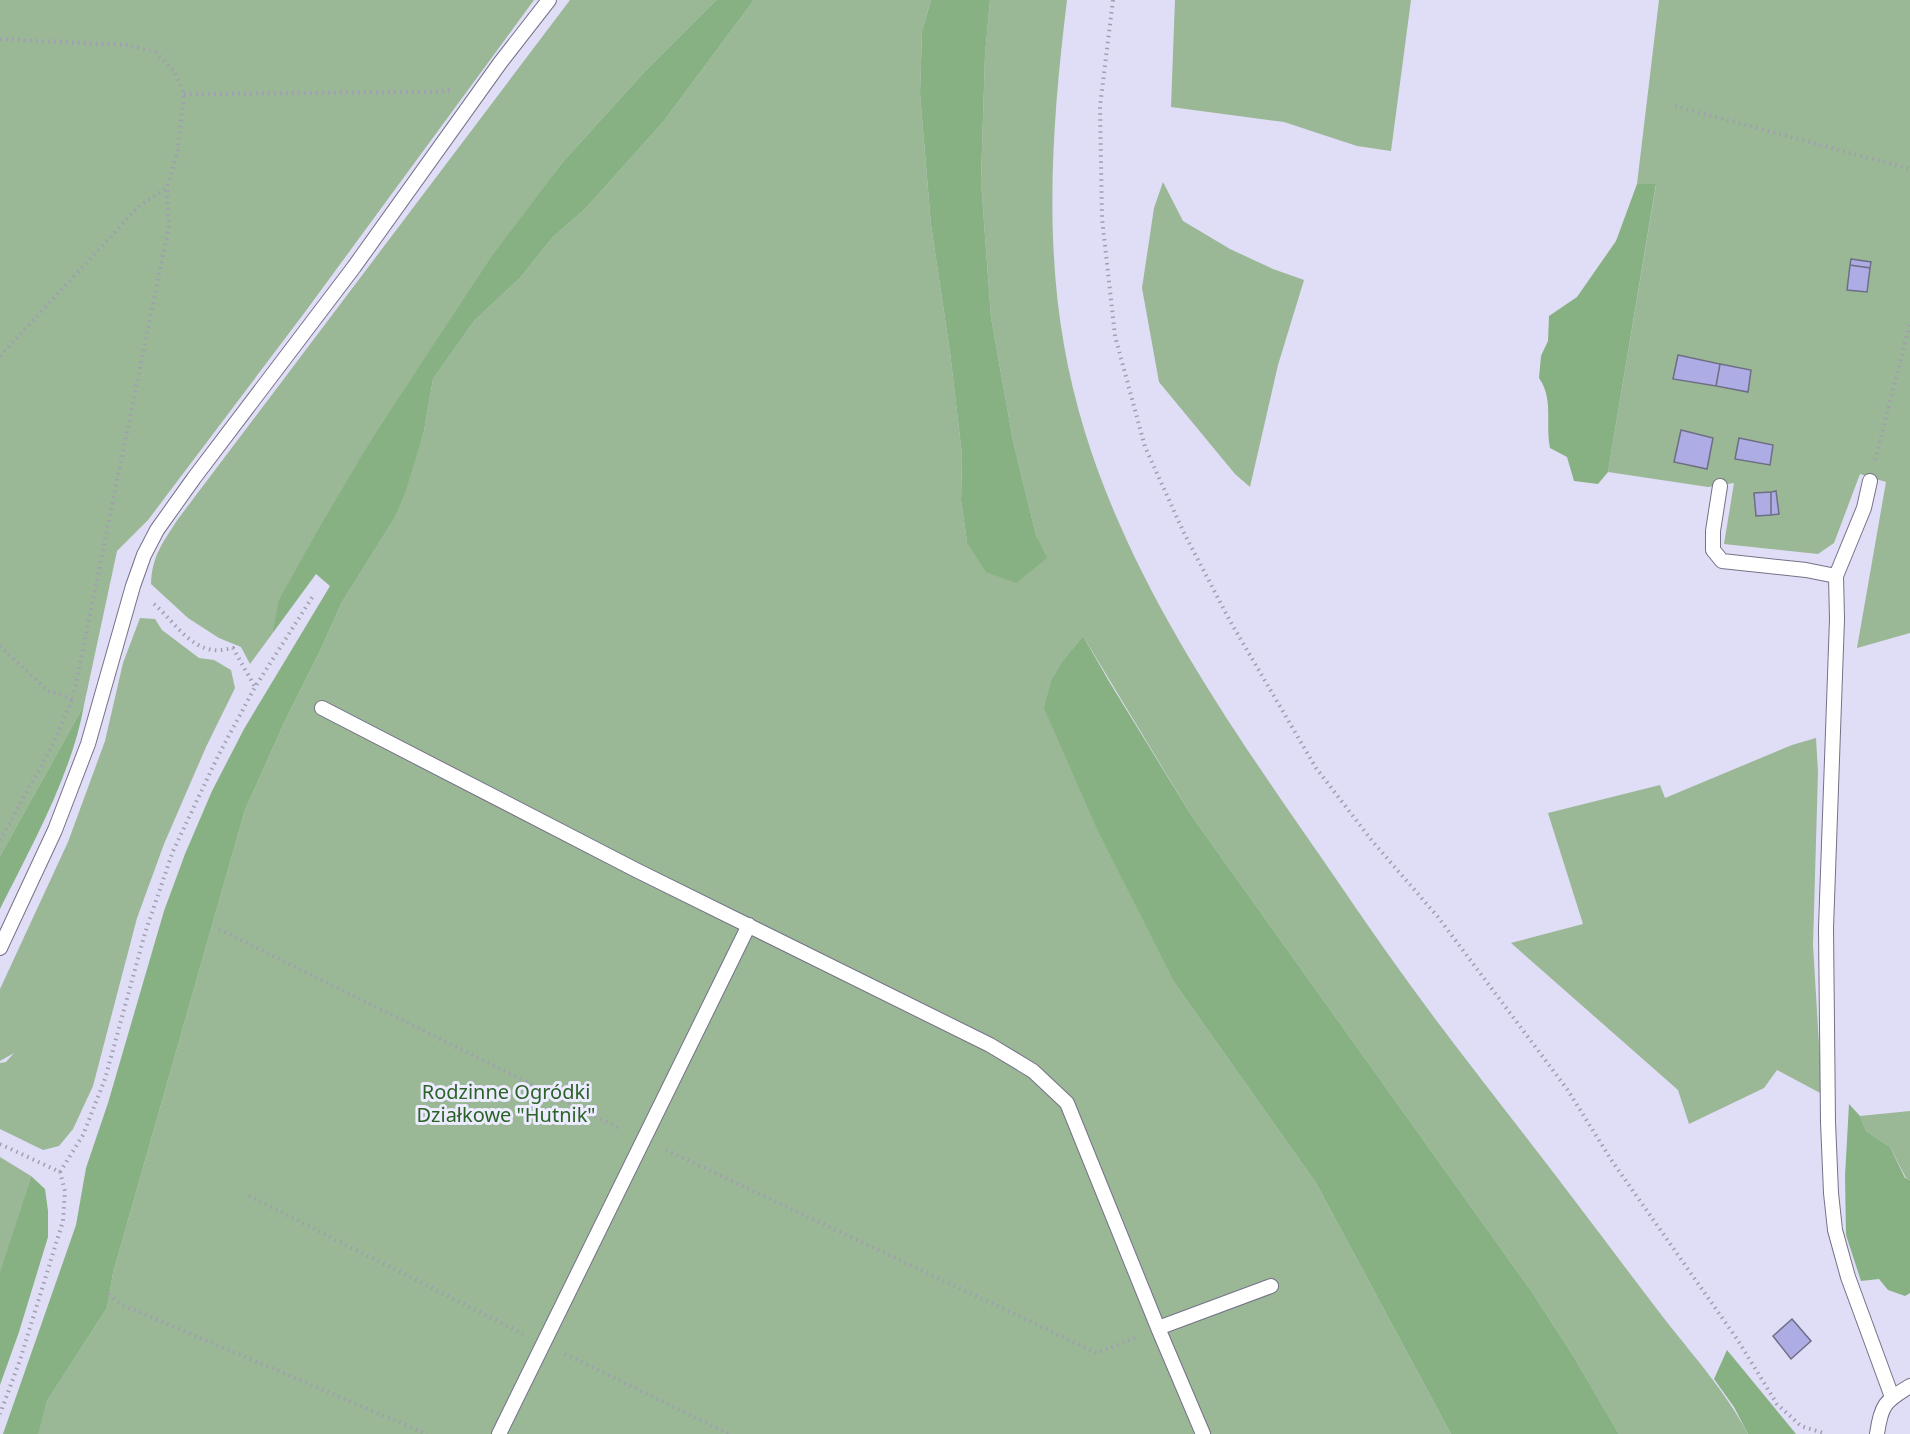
<svg xmlns="http://www.w3.org/2000/svg" width="1910" height="1434" font-family="'Noto Sans',sans-serif">
<style>
.green{fill:#9ab796}
.forest{fill:#87b182}
.building{fill:#aeace4;stroke:#6e6e84;stroke-width:1.5}
.lines{fill:none;stroke-linecap:round;stroke-linejoin:round}
.service-casing{stroke:#757288;stroke-width:16}
.path{stroke:#a09eb1;stroke-width:4;stroke-dasharray:1.5 4.5;stroke-linecap:butt}
.service{stroke:#fff;stroke-width:14}
.labels{text-anchor:middle;stroke-width:6;stroke-linejoin:round;paint-order:stroke}
.park-label{font-size:20px;fill:#2b6326;stroke:#edebff}
</style>
<rect width="100%" height="100%" fill="#e0ddf6"/>
<path class="green" d="M0 0H534L305 312 148 520 117 551 84 705 0 856Z
M570 0H716L646 70 561 164 493 256 375 433 280 600 272 634 250 664 241 647 219 638 188 618 151 584C152 556 163 542 178 519Z
M754 0H931L922 31 920 94 931 225 950 352 962 455 961 500 967 542 1046 558 1036 535 1013 441 991 317 981 181 985 55 990 0H1067C1053 114 1044 232 1064 345 1096 529 1203 687 1307 837 1342 887 1375 937 1411 986 1458 1051 1508 1113 1556 1176 1593 1224 1629 1273 1666 1321 1696 1359 1725 1391 1748 1434H1619L1572 1354 1532 1292 1191 815 1083 636 1063 660 1052 678 1176 985 1316 1183 1451 1434H37L47 1401 107 1308 113 1273 245 810 284 723 320 651 342 602 394 519 424 431 433 379 474 321 520 278 553 237 585 209 663 122Z
M1175 0H1411L1391 151 1357 146 1284 122 1171 107Z
M1659 0H1910V633L1857 648 1886 482 1860 474 1834 543 1818 554 1724 544 1734 483 1708 487 1608 472 1656 185 1637 184Z
M1163 182 1183 221 1230 249 1273 269 1304 280 1278 365 1250 487 1235 474 1159 382 1142 288 1154 208Z
M140 618 155 619 162 630 199 658 214 660 231 670 235 688 206 747 164 844 137 918 93 1086 73 1129 59 1146 43 1150 0 1129V1063L6 1062 14 1053 0 1061V989L68 842 105 741 123 663Z
M1816 738 1818 772 1813 945 1822 1094 1777 1070 1764 1088 1689 1124 1678 1090 1511 943 1583 924 1548 813 1660 785 1665 798 1792 745Z
M1910 1111V1180L1906 1178 1890 1147 1866 1131 1860 1116Z
M0 1157 31 1176 0 1273Z"/>
<path class="forest" d="M716 0H754L663 122 585 209 553 237 520 278 474 321 433 379 424 431 406 490 394 519 342 602 320 651 284 723 245 810 113 1273 107 1308 47 1401 38 1434H3L76 1225 86 1168 108 1103 164 911 185 854 212 791 244 729 330 586 316 574 272 634 279 600 314 537 375 433 492 256 561 164 646 70Z
M931 0H990L985 55 981 181 991 317 1013 441 1036 535 1047 558 1016 583 986 572 967 542 961 500 962 455 950 352 931 225 920 94 922 31Z
M1637 184H1656L1608 472 1598 484 1574 481 1567 457 1550 448C1545 424 1554 399 1539 378L1541 356 1548 341 1549 316 1577 297 1616 241Z
M1083 636 1110 683 1191 815 1532 1292 1572 1354 1619 1434H1451L1316 1183 1176 985 1098 831 1044 708 1052 678 1063 660Z
M84 705C72 774 31 847 0 909V856Z
M1849 1104 1860 1116 1866 1131 1890 1147 1905 1178 1910 1180V1293L1905 1296 1888 1290 1879 1279 1861 1281 1846 1235 1845 1176Z
M31 1176 45 1189 48 1211V1237L19 1332 0 1385V1272Z
M1727 1350 1796 1434H1748L1734 1407 1714 1379Z"/>
<path class="building" d="M1851 259 1871 262 1870 268 1850 265Z
M1850 265 1870 268 1867 292 1847 290Z
M1678 355 1720 364 1716 386 1673 379Z
M1720 364 1751 370 1748 392 1716 386Z
M1681 430 1713 438 1707 469 1674 462Z
M1739 438 1773 445 1770 465 1735 459Z
M1776 491 1779 514 1771 515V492Z
M1771 492V515L1756 516 1754 493Z
M1792 1319 1811 1341 1791 1359 1773 1336Z"/>
<g class="lines">
<g class="service-casing">
<path id="service" d="M1870 481 1864 508 1836 576 1837 619 1826 928 1828 1122 1831 1193 1835 1230 1848 1277 1892 1397
M1720 486 1713 531V550L1722 561 1806 570 1836 576
M322 708 636 870 990 1045 1033 1071 1067 1103 1158 1328 1203 1434
M0 948 55 830 88 744 133 586 144 555 157 530 194 478 354 267 500 63 549 0
M1158 1328 1271 1286
M499 1434 749 925
M1877 1434C1881 1405 1885 1401 1910 1386"/>
</g>
<path class="path" d="M1113 0 1100 106 1102 218 1115 336 1145 447 1184 533 1230 621 1316 768 1373 842 1438 917 1567 1089 1612 1161 1737 1339 1777 1404 1801 1426 1826 1434
M0 39 126 45 155 52 175 72 184 94 177 154 167 188 169 225 74 693
M184 94 432 92 450 90
M1675 106 1910 169
M0 356 140 205 167 188
M1875 460 1910 323
M154 604C172 619 189 648 214 650 220 651 227 649 233 648L255 687
M0 646 48 691 73 699
M0 840 50 750 72 700
M219 929 621 1129
M0 1144 60 1172 65 1191 63 1221 20 1360 0 1414
M666 1150 1097 1353 1135 1338
M60 1172 83 1135 105 1079 145 933 173 851 218 756 255 687 313 596
M249 1196 523 1334
M109 1294 120 1304 427 1434
M565 1354 729 1434"/>
<use href="#service" class="service"/>
</g>
<g class="labels">
<g class="park-label">
<text x="506" y="1099">Rodzinne Ogródki<tspan x="506" dy="23">Działkowe "Hutnik"</tspan></text>
</g>
</g>
</svg>
